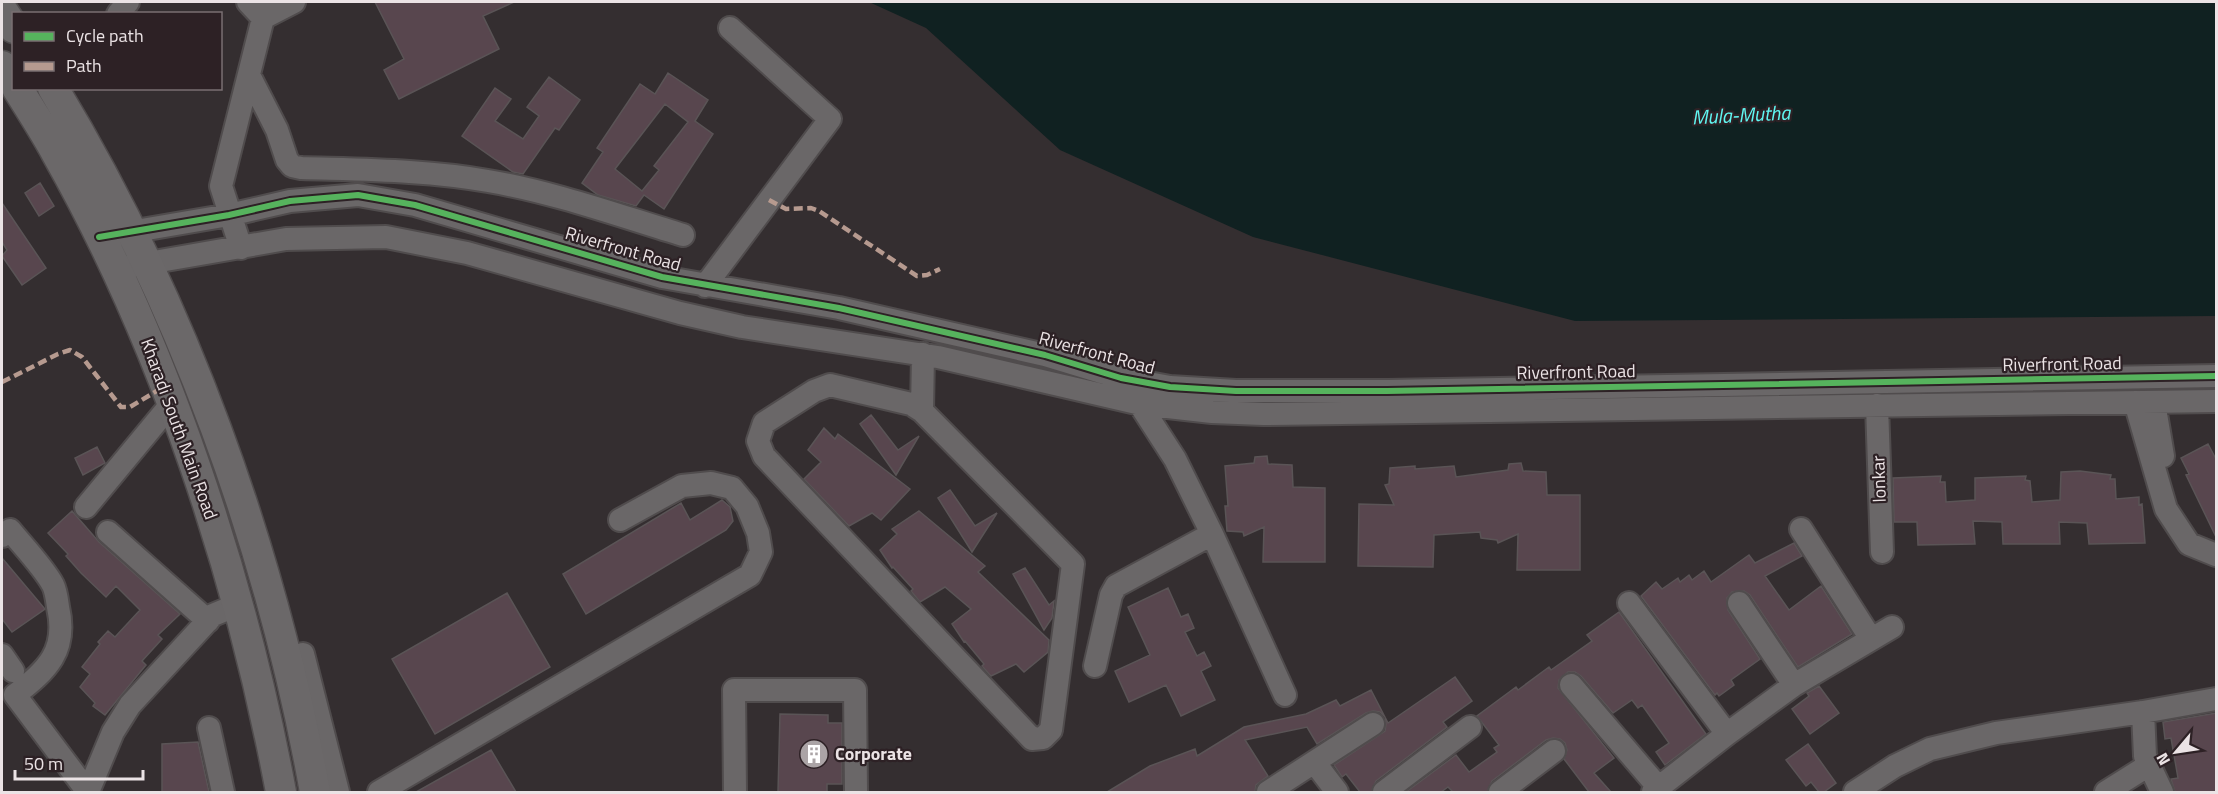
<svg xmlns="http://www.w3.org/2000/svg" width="2218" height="794" font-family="'Titillium Web',sans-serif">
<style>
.water{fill:#102121}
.building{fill:#58464e;stroke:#5a5456;stroke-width:1.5;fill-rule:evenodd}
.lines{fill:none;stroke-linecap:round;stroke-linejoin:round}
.minor-casing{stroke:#504c4d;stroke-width:26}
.major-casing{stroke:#504c4d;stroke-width:33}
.minor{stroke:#6a6768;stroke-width:22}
.major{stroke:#6b6869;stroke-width:30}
.quiet{stroke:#b69a8f;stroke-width:4.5;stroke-dasharray:9 4.5;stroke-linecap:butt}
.cycleway-casing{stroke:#2d2125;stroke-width:10}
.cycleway{stroke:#56b35d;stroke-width:6}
.labels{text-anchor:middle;stroke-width:4.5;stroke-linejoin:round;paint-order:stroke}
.street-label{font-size:18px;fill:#ebe3e5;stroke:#2d2125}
.poi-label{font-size:18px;font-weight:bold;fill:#ebe3e5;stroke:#2d2125;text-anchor:start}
.water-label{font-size:20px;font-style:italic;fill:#60f7f2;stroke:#2d2125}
</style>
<rect width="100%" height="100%" fill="#342e30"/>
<path class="water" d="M869 2H2216V316L1575 321 1253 237 1060 150 926 28Z"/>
<path class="building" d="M375 2H514L483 16 499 49 399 99 384 70 404 59Z
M668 73 708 100 695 121 713 134 664 209 644 195 636 206 598 195 582 183 603 152 597 148 640 84 655 94ZM665 104 688 122 654 166 659 170 642 191 615 169Z
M549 77 580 100 559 130 555 128 523 174 513 172 462 136 495 88 511 99 495 121 523 139 539 116 527 107Z
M40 183 54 206 39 216 25 193Z
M2 203 46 268 22 285 2 256 7 250 2 242Z
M871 415 898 450 919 436 896 475 860 424Z
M824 428 835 439 838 434 910 489 881 520 872 513 849 526 804 479 821 462 808 450Z
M2208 444 2217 461V539L2186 475 2189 474 2181 458Z
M97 447 105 463 83 475 75 458Z
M1267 456 1268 464 1292 465 1293 487 1325 488V562H1263L1264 527 1244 536 1243 532 1227 531 1225 506H1228L1225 466 1254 463 1255 457Z
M1521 463 1523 471 1546 472 1547 495H1580V570H1517L1518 534 1498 543 1497 540 1481 538 1480 532 1434 535 1433 567 1358 566 1359 504 1394 505 1385 485 1389 484 1390 468 1415 466V469L1454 466 1456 477 1508 470 1509 464Z
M2080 471 2111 475 2110 479H2115L2116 499 2139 497V505L2142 504 2145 543 2089 544 2087 523 2059 522 2060 544H2003L2002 522 1973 521 1975 544 1918 545 1917 522H1894L1893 478 1941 476 1940 482H1945L1946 502 1975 500V478L2026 476 2025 480 2030 481 2032 502 2060 500 2061 472Z
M950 490 975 526 997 513 972 552 938 498Z
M722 500 730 507 733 521 726 530 586 614 563 574 681 503 690 520Z
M72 511 99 542 180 614 158 635 162 639 142 661 146 665 105 715 93 706 95 703 80 687 90 674 82 667 100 644 98 642 108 631 115 637 140 610 116 586 106 597 81 573 66 556 68 554 48 533Z
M919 511 985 566 978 572 1049 640 1048 652 1024 672 1016 664 991 676 982 666 984 664 965 641 964 642 952 624 971 609 945 587 920 602 911 591 913 589 893 567 892 568 880 550 897 534 892 529Z
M1794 543 1802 556 1765 576 1789 610 1821 586 1852 634 1798 667 1750 595 1744 591 1732 592 1727 598 1728 610 1760 659 1731 680 1734 685 1719 696 1717 693 1715 695 1641 596 1656 582 1662 589 1678 578 1680 582 1689 575 1692 580 1704 571 1711 582 1749 555 1755 563Z
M2 558 45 609 12 632 2 619Z
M1025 568 1049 605 1054 601 1052 618 1044 630 1013 574Z
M1168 588 1181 617 1188 614 1194 628 1185 632 1197 656 1204 652 1211 666 1201 671 1215 700 1181 716 1166 685 1129 702 1115 671 1150 655 1128 607Z
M507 593 550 667 435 734 392 659Z
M1619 612 1706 734 1665 765 1656 752 1669 743 1642 705 1638 708 1632 700 1613 713 1581 676 1575 672H1568L1559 680 1558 688 1614 758 1594 773 1611 792H1589L1564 759 1567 750 1565 743 1560 739 1553 738 1546 740 1492 781 1487 792H1453L1448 787 1441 792H1406L1456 755 1469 772 1497 752 1494 748 1499 745 1477 716 1516 687 1518 690 1549 667 1551 670 1592 641 1587 635Z
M1455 677 1472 701 1443 722 1447 727 1376 781 1371 792H1360L1346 774 1342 777 1334 765 1385 731 1386 724 1385 717 1380 712 1373 711 1366 713 1317 744 1307 727 1245 740 1268 776 1256 785 1255 792H1107L1150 766 1195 749 1197 756 1244 727 1306 714 1336 700 1340 706 1371 690 1388 723Z
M1819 686 1839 713 1810 734 1792 709 1809 696 1807 693Z
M2217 713V792H2175L2171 779 2178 778 2171 738 2165 739 2163 722Z
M780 714 828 715V723H842V784H827V792H778Z
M198 742 209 792H162V744Z
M1808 744 1836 783 1824 792H1819L1811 782 1806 786 1786 760Z
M491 750 516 792H416Z"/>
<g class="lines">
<g class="minor-casing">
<path id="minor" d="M248 2 263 18 294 2
M118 14 128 2
M250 77 277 130 287 160 292 166 301 168C364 170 427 170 488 181 554 192 620 216 683 235
M118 234 229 215 290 201 358 195 415 205 662 277 839 308 1045 355 1121 378 1170 387 1236 391H1387L2216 376
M241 248 221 186 267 2
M131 266 286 239 386 237 467 253 680 313 742 327 938 357 1141 404 1212 412 1263 414 2216 401
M705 286 830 119 730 28
M830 385 911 404 922 411 1073 564 1051 730 1043 738 1032 739 764 456 758 441 764 423 814 391Z
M1135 397 1175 459 1212 534 1285 695
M2135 402 2166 509 2189 544 2216 555
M2154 402 2163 456
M1877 405 1882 552
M922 411 923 354
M86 507 172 403
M1801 529 1871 639
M108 532 208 621
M2 536 10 530C23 546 44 568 53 585 56 591 57 600 58 607 68 651 47 670 15 695L88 792
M1629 603 1727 734
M1739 603 1794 685
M303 654 338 792
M2 655 13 671
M1095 666 1111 595 1116 586 1212 534
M1571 685 1659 788
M2143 712 2145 756 2162 792
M209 728 223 792
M1315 763 1337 792
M88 792 113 732 130 705 213 615 237 605
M379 792 750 575 761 552 758 533 747 506 732 488 711 483 682 486 620 520
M735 792 734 690H855L856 792
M1268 792 1373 724
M1384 792 1470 727
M1500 792 1554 751
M1653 792 1727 734 1794 685 1892 627
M1855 792 1895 766 1930 749 1996 733 2143 712 2216 699
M2106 792 2149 765"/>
</g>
<g class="major-casing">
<path id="major" d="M2 10 14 28
M2 66 14 82
M17 88C31 110 45 132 57 154 165 345 241 578 281 792
M53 88C182 301 271 548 315 792"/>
</g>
<use href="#minor" class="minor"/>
<use href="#major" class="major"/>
<path class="quiet" d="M769 200 786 209 811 208 819 211 917 276 927 275 940 269
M2 382 58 354 70 350 82 357 121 407H130L165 386"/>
<g class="cycleway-casing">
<path id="cycleway" d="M99 237 229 215 290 201 358 195 415 205 662 277 839 308 1045 355 1121 378 1170 387 1236 391H1387L2216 376"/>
</g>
<use href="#cycleway" class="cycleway"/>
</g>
<defs>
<g id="building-disc" transform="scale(1.5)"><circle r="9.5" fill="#aba4a6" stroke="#2d2125"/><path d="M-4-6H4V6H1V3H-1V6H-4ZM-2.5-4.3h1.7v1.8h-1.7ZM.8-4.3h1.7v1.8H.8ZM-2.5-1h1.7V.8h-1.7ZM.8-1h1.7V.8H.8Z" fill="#fff"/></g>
</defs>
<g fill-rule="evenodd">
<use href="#building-disc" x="814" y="754"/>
</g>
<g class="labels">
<g class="street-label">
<text transform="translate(623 249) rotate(16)" y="6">Riverfront Road</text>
<text transform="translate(1097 353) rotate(15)" y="6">Riverfront Road</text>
<text transform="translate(2062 364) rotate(-1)" y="6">Riverfront Road</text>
<text transform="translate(1576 372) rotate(-1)" y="6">Riverfront Road</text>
<text transform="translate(179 429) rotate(70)" y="6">Kharadi South Main Road</text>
<text transform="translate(1879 479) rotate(-92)" y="6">lonkar</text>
</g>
<g class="poi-label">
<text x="835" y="760">Corporate</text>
</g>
<g class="water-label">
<text transform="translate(1741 115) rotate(-3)" y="7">Mula-Mutha</text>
</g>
</g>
<rect width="2218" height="794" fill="none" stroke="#ebe3e5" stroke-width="6"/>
<rect x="12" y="12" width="210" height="78" fill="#2d2125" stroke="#796f72" stroke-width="1.5"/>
<rect x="24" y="32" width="30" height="9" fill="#56b35d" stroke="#796f72" stroke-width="1.5"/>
<text x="66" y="42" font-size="18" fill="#ebe3e5">Cycle path</text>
<rect x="24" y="62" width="30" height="9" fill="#b69a8f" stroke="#796f72" stroke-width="1.5"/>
<text x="66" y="72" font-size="18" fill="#ebe3e5">Path</text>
<g transform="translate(2176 752) rotate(241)" stroke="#2d2125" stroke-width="4.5" paint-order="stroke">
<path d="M0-4.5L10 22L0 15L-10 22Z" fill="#ebe3e5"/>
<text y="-9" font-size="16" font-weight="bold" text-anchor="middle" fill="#ebe3e5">N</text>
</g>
<path d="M15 770v9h128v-9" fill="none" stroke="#ebe3e5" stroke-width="3"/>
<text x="24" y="770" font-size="18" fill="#ebe3e5" stroke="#2d2125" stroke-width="4.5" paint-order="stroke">50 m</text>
</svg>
